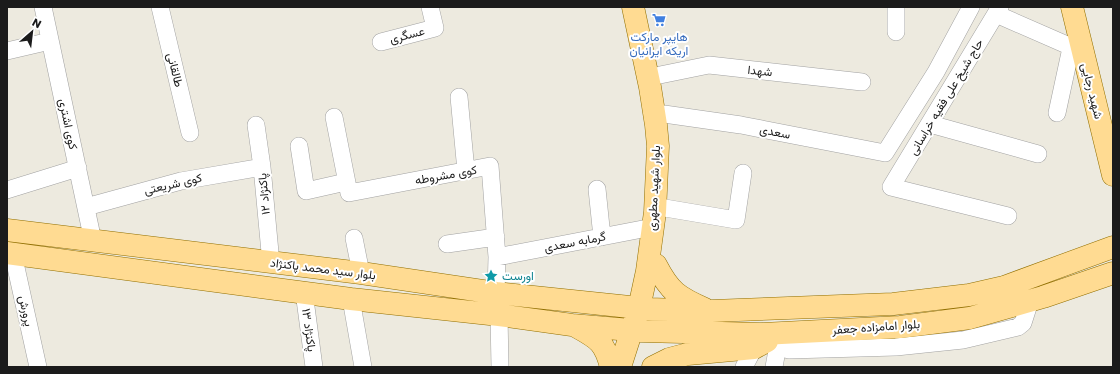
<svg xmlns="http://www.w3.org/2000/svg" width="1120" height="374" font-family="Poppins,Vazirmatn,sans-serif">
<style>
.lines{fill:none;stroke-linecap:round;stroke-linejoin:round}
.minor-casing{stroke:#a2a2a2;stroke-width:18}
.major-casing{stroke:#916f00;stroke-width:23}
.minor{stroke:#fff;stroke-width:17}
.major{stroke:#ffdb92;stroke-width:22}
.labels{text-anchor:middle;stroke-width:4;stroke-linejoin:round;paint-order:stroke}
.street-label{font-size:12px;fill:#1b1b1b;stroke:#fff}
.shop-label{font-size:12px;fill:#366cbe;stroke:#fff}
.culture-label{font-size:12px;fill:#0d838f;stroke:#fff;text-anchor:start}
</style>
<rect width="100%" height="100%" fill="#edeadf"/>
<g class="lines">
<g class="minor-casing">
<path id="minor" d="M43 7 93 241
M160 7 190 133
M896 7V32
M1000 7 891 187 1008 216
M996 14 1083 52
M381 42 435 28 430 7
M7 51 50 41
M660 75 709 65 862 82
M459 97 466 171
M1057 113 1071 48
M664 114 741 125 885 153 936 72 971 7
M334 117 349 193 490 166 497 257 496 293
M930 124 1038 154
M256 125 262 167 271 263
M299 146 306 191 346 182
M597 189 602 237
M7 190 78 168
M86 207 181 181 262 167
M665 208 736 220 743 173
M354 238 361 273
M447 244 496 237
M13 254 38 367
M497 257 653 227
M304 292 314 367
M351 299 363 367
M499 315 500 367
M780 334 789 350 896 347 963 340 1018 327 1023 323 1030 301
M744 367 754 348
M774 367 780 334"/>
</g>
<g class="major-casing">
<path id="major" d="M1072 7 1113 175
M7 230 361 273 496 293 649 309 712 311 893 304 969 295 1004 287 1113 247
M7 253 351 299 499 315 572 325 642 331 761 334 900 327 970 318 1043 297 1113 273
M656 265C670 292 678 297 705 309
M577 327C599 339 605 343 611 367
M620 367 639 308 647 271 655 212 658 146 656 125 650 87 633 7
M653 367 669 359 688 354 754 348 767 341"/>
</g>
<use href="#minor" class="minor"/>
<use href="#major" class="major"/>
</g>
<defs>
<g id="supermarket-bare" transform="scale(1.08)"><path d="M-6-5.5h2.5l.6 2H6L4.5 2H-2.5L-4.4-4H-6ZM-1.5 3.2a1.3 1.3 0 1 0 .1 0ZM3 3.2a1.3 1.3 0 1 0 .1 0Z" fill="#3f7fe0" stroke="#fff" stroke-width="2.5" paint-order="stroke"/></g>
<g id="sight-bare" transform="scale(1.08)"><path d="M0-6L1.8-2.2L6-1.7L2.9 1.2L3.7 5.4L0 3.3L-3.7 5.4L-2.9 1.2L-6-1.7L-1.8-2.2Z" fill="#0f9aa8" stroke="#fff" stroke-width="2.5" paint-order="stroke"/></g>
</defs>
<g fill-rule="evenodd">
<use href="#supermarket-bare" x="659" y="20"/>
<use href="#sight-bare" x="491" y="276"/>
</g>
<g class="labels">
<g class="street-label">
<text transform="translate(407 35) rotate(-14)" y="4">عسگری</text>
<text transform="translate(175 70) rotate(76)" y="4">طالقانی</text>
<text transform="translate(760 71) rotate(6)" y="4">شهدا</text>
<text transform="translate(1092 91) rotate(76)" y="4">شهید رجایی</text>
<text transform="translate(946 97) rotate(-59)" y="4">حاج شیخ علی فقیه خراسانی</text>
<text transform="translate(68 124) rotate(78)" y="4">کوی اشتری</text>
<text transform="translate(775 132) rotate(11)" y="4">سعدی</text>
<text transform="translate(446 175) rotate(-10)" y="4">کوی مشروطه</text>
<text transform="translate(173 184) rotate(-13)" y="4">کوی شریعتی</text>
<text transform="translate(654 188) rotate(-87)" y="4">بلوار شهید مطهری</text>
<text transform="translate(264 194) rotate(-95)" y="4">پاکنژاد ۱۲</text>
<text transform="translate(575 242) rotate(-11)" y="4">گرمابه سعدی</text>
<text transform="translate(323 269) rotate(7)" y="4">بلوار سید محمد پاکنژاد</text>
<text transform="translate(26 311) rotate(78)" y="4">پرورش</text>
<text transform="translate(876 327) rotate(-4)" y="4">بلوار امامزاده جعفر</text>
<text transform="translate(309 330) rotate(82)" y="4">پاکنژاد ۱۳</text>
</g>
<g class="shop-label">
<text x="659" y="41">هایپر مارکت<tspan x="659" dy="14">اریکه ایرانیان</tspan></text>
</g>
<g class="culture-label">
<text x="502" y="280">اورست</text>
</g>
</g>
<rect width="1120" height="374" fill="none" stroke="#1b1b1b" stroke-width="16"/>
<g transform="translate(32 32) rotate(28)" stroke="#ffffff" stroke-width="3" paint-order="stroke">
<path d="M0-3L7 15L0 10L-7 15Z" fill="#1b1b1b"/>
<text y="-6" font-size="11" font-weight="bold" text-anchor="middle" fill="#1b1b1b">N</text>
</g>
</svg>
